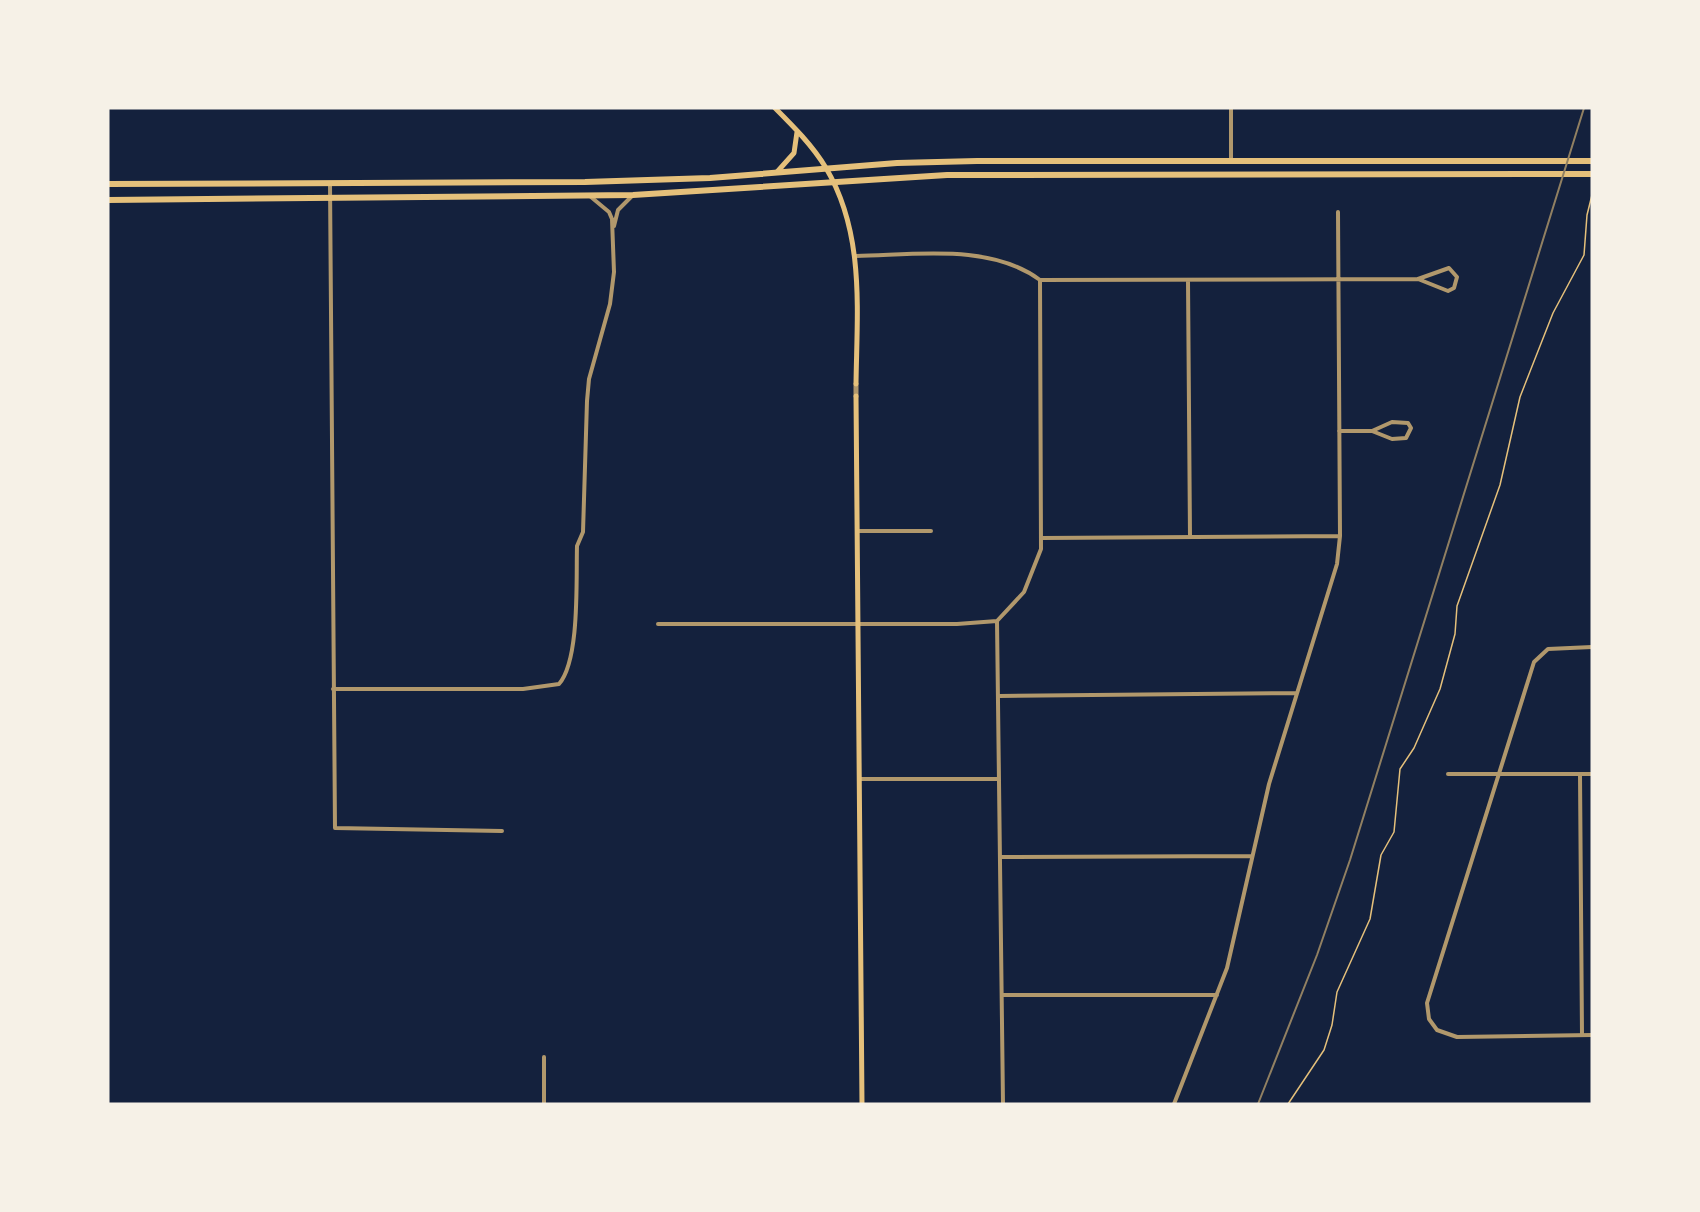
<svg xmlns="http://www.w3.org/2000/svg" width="1700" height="1212" font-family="'PT Sans',sans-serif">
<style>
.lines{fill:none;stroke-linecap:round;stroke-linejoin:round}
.path{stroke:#e5c07b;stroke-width:1.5}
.minor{stroke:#b1986c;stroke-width:4}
.tertiary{stroke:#b1986c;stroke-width:5}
.secondary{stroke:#e5c07b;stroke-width:5}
.primary{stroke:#e5c07b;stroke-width:6}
.rail{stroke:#918062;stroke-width:2}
</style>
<rect width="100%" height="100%" fill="#14213d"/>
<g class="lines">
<path class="path" d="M1288 1104 1324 1050 1332 1025 1337 992 1370 919 1381 855 1394 832 1400 769 1414 748 1440 689 1455 634 1457 606 1500 485 1520 397 1553 313 1584 255 1587 215 1592 195"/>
<path class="minor" d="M1231 108V162
M330 183 335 828 502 831
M614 226 618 210 633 195
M856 256C915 255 990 243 1040 280L1418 279 1448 291 1454 288 1457 277 1449 268 1418 279
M1188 281 1190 537
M1339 431H1372L1392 422 1408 423 1411 428 1406 438 1392 439 1372 431
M857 531H931
M1042 538 1340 536
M658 624H957L997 621
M1592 647 1548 649 1534 662 1427 1003 1429 1019 1437 1030 1457 1037 1592 1035
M333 689H523L559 684C580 660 576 580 577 546L583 532 587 401 589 379 610 304 614 272 612 219 609 212 591 197
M999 696 1297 693
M1448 774H1592
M1580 775 1582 1035
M860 779H999
M1000 857 1252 856
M1002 995H1217
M544 1057V1104
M1003 1104 997 621 1024 592 1041 549 1040 280
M1174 1104 1227 968 1269 784 1337 564 1340 536 1338 212"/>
<path class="tertiary" d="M856 384V396"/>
<path class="secondary" d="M775 108C793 126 813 146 826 168 865 234 857 310 856 384
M777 172 794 153 797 132
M856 396 862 1104"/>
<path class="primary" d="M108 184 585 182 710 178 897 163 977 161H1592
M108 200 633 195 947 175 1592 174"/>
<path class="rail" d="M1258 1104 1317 955 1350 860 1584 108"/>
</g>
<rect width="1700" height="1212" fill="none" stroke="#f6f1e7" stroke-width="219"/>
</svg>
